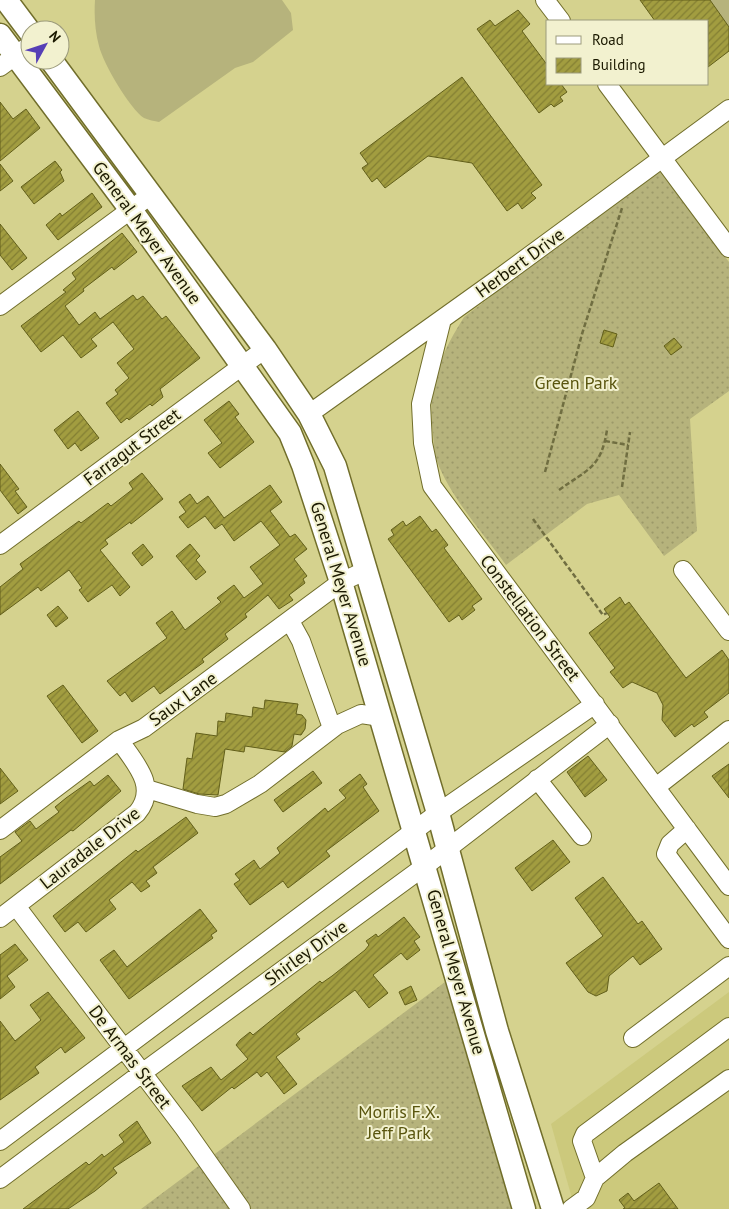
<svg xmlns="http://www.w3.org/2000/svg" width="729" height="1209" font-family="'PT Sans',sans-serif">
<style>
.built{fill:#ccc97c}
.grass{fill:url(#grass-dots)}
.pitch{fill:#b6b37c}
.building{fill:url(#building-hatch);stroke:#625f1a}
.lines{fill:none;stroke-linecap:round;stroke-linejoin:round}
.minor-casing{stroke:#716e2b;stroke-width:20}
.major-casing{stroke:#716e2b;stroke-width:25}
.path{stroke:#706e41;stroke-width:2.5;stroke-dasharray:5 2.5;stroke-linecap:butt}
.minor{stroke:#fff;stroke-width:18}
.major{stroke:#fff;stroke-width:22}
.labels{text-anchor:middle;stroke-width:4;stroke-linejoin:round;paint-order:stroke}
.street-label{font-size:18px;fill:#1b1900;stroke:#f2f1cf}
.park-label{font-size:18px;fill:#59550e;stroke:#f2f1cf}
</style>
<defs>
<pattern id="grass-dots" width="8" height="8" patternUnits="userSpaceOnUse" patternTransform="scale(1.25)"><rect width="8" height="8" fill="#b6b37c"/><path d="M2 2h.1M6 6h.1" fill="none" stroke="#9c9969" stroke-width="1.8" stroke-linecap="round"/></pattern>
<pattern id="building-hatch" width="6" height="6" patternUnits="userSpaceOnUse" patternTransform="scale(1.25)"><rect width="6" height="6" fill="#a29d40"/><path d="M-1 1l2-2M0 6l6-6M5 7l2-2" fill="none" stroke="#837f33"/></pattern>
</defs>
<rect width="100%" height="100%" fill="#d5d28e"/>
<path class="built" d="M729 992V1209H575L551 1124Z"/>
<path class="grass" d="M659 171 729 262V391L690 419 697 531 664 556 619 495 587 504 506 565C484 534 450 497 437 461 434 454 434 443 433 435 427 387 439 357 464 317L649 176Z
M445 982 515 1209H141Z"/>
<path class="pitch" d="M95 0H282L291 13 293 30 253 62 235 68 159 122C155 121 148 120 144 118 130 109 103 63 99 46 95 31 94 16 95 0Z
M710 0H729V27Z"/>
<path class="building" d="M640 0H710L729 27V51L708 67V21H655Z
M518 10 530 24 522 31 548 66V84H561L567 92 560 97 563 101 554 107 551 104 539 113 477 29 490 20 495 26Z
M462 77 542 185 531 193 536 198 522 209 518 203 507 211 472 163 428 156 385 188 377 178 372 182 362 168 368 164 360 153Z
M0 102 13 119 26 109 40 128 0 161Z
M55 161 62 170 60 172 64 181 34 204 21 187Z
M0 164 13 181 0 191Z
M92 193 102 207 58 240 46 225 60 213 62 216Z
M0 224 27 258 12 270 0 255Z
M122 233 137 252 114 270 112 267 83 289 84 291 65 306 79 325 95 312 100 319 133 295 137 300 143 296 162 319 166 316 200 358 160 389 163 397 152 406 150 404 129 420 127 418 121 423 106 403 118 394 115 390 129 378 117 363 134 349 113 322 91 339 97 346 81 358 63 335 41 352 21 326 66 292 63 290 76 279 72 273Z
M604 330 617 334 613 347 600 343Z
M674 338 682 347 671 355 664 346Z
M229 401 239 414 235 417 254 442 220 468 208 453 222 443 204 420Z
M78 411 99 438 81 451 75 443 68 449 54 430Z
M0 464 19 489 15 491 27 507 18 514 0 490Z
M142 473 163 499 131 524 130 522 105 540 108 544 100 550 130 587 120 596 112 585 88 602 79 590 82 588 69 570 41 591 38 587 0 615V587L23 569 20 564 79 521 81 523 108 503 111 506 133 489 129 483Z
M270 485 282 502 270 511 290 537 295 534 307 549 294 559 307 576 303 579 305 583 289 595 293 600 279 609 268 595 245 614 247 617 225 634 228 639 202 659 204 662 160 694 154 686 132 702 125 692 120 696 107 681 167 638 156 623 172 611 185 630 221 602 217 598 234 585 244 598 263 584 250 567 280 545 261 521 234 541 222 524 215 529 205 516 188 528 179 517 186 512 179 502 190 494 197 504 208 496 224 518Z
M420 516 432 532 436 529 448 545 444 548 482 599 472 606 475 610 462 620 459 615 449 622 388 539 394 535 391 530 403 521 406 526Z
M143 544 153 557 142 566 132 553Z
M190 544 200 556 196 560 206 572 196 580 176 556Z
M620 597 625 605 629 602 686 678 722 650 729 660V693L704 712 708 717 694 727 692 724 675 737 662 720 663 705 657 693 632 682 623 688 610 672 615 668 589 633 610 617 604 609Z
M58 606 68 618 56 627 47 615Z
M63 685 98 731 82 743 47 696Z
M265 700 298 704 296 714 302 715 306 720 305 729 301 735 294 734 292 746 285 752 245 746 244 752 225 749 218 795 199 794 183 789 187 758 192 759 196 733 217 736 218 721 225 722 226 713 252 717 253 707 264 709Z
M588 756 607 780 585 797 567 772Z
M729 764V798L712 776Z
M0 768 18 791 0 804Z
M313 771 322 783 283 812 274 800Z
M360 774 367 784 363 787 379 811 326 851 330 856 288 888 283 881 250 905 234 884 240 880 235 874 254 860 260 869 280 853 277 848 325 808 328 812 346 798 339 790Z
M108 775 121 791 73 831 71 830 0 884V857L22 841 15 832 30 821 36 829 59 812 55 807 66 798 90 781 94 786Z
M186 817 198 833 153 867 157 873 146 881 150 886 141 892 132 882 109 900 116 909 86 932 78 922 65 932 53 916 136 850 138 852Z
M553 840 570 862 532 891 515 868Z
M603 877 638 924 642 921 662 949 640 965 633 956 609 976 607 991 596 996 588 992 566 963 603 936 575 898Z
M200 909 217 931 211 935 213 938 129 999 100 960 114 950 127 967Z
M404 917 420 937 414 941 420 950 407 960 401 953 373 975 388 993 369 1008 355 990 296 1034 300 1039 276 1057 297 1084 284 1094 267 1072 261 1077 257 1072 234 1089 232 1087 202 1111 182 1086 211 1067 221 1080 248 1059 236 1045 240 1040 250 1032 253 1035 320 981 322 983 332 976 365 950 369 945 366 941 376 934 378 937Z
M15 944 28 960 7 976 15 987 0 999V955Z
M411 986 417 1000 405 1005 399 992Z
M48 992 85 1038 65 1053 61 1047 35 1067 39 1073 0 1100V1021L15 1041 41 1020 30 1005Z
M137 1121 151 1143 113 1168 117 1173 95 1191 68 1209H23L86 1162 89 1165 102 1154 104 1157 124 1142 119 1135Z
M659 1183 678 1209H623L625 1208 619 1200 628 1193 634 1201Z"/>
<g class="lines">
<g class="minor-casing">
<path id="minor" d="M545 0 561 21
M0 67 30 45
M607 84 729 248
M0 306 152 194
M442 319 421 404 423 443 432 486 729 886
M309 414 498 279 729 109
M0 545 265 349
M683 570 729 631
M290 621 301 641 332 728
M537 779 582 836
M656 787 729 730
M147 789 197 804 215 807 226 804 260 784 337 725 361 714 381 717
M687 829 670 844 666 854 729 939
M0 830 119 740 144 728 341 582 367 570
M16 906 184 1128 241 1209
M0 918 137 813C159 787 135 763 119 740
M633 1038 729 966
M0 1141 438 813 595 704
M595 1178 582 1141 585 1134 729 1027
M0 1179 142 1073 425 866 610 724
M571 1209 586 1198 595 1178 625 1153 729 1079"/>
</g>
<g class="major-casing">
<path id="major" d="M6 0 30 32
M0 35 131 210 290 433 303 465 341 582 524 1209
M51 60 265 349 309 414 335 466 438 813 497 1031 553 1209"/>
</g>
<path class="path" d="M605 441 628 445
M545 472 582 334 622 208
M622 487 630 432
M559 490C588 469 601 468 607 430
M533 519 603 615 607 613"/>
<use href="#minor" class="minor"/>
<use href="#major" class="major"/>
</g>
<g class="labels">
<g class="street-label">
<text transform="translate(147 233) rotate(54)" y="6">General Meyer Avenue</text>
<text transform="translate(520 263) rotate(-36)" y="6">Herbert Drive</text>
<text transform="translate(132 447) rotate(-37)" y="6">Farragut Street</text>
<text transform="translate(341 584) rotate(73)" y="6">General Meyer Avenue</text>
<text transform="translate(530 618) rotate(53)" y="6">Constellation Street</text>
<text transform="translate(183 699) rotate(-36)" y="6">Saux Lane</text>
<text transform="translate(90 848) rotate(-38)" y="6">Lauradale Drive</text>
<text transform="translate(306 953) rotate(-36)" y="6">Shirley Drive</text>
<text transform="translate(456 972) rotate(74)" y="6">General Meyer Avenue</text>
<text transform="translate(130 1057) rotate(53)" y="6">De Armas Street</text>
</g>
<g class="park-label">
<text x="576" y="389">Green Park</text>
<text x="399" y="1118">Morris F.X.<tspan x="399" dy="21">Jeff Park</tspan></text>
</g>
</g>
<rect x="546" y="20" width="162" height="65" fill="#f2f1cf" stroke="#9c9b7c"/>
<rect x="556" y="36" width="25" height="8" fill="#ffffff" stroke="#9c9b7c"/>
<text x="592" y="45" font-size="15" fill="#1b1900">Road</text>
<rect x="556" y="58" width="25" height="15" fill="url(#building-hatch)" stroke="#9c9b7c"/>
<text x="592" y="70" font-size="15" fill="#1b1900">Building</text>
<g transform="translate(45 45) rotate(50)"><circle r="24" fill="#f2f1cf" stroke="#9c9b7c"/>
<path d="M0-4L9 19L0 12L-9 19Z" fill="#563fb6"/>
<text y="-8" font-size="14" font-weight="bold" text-anchor="middle" fill="#1b1900">N</text>
</g>
</svg>
